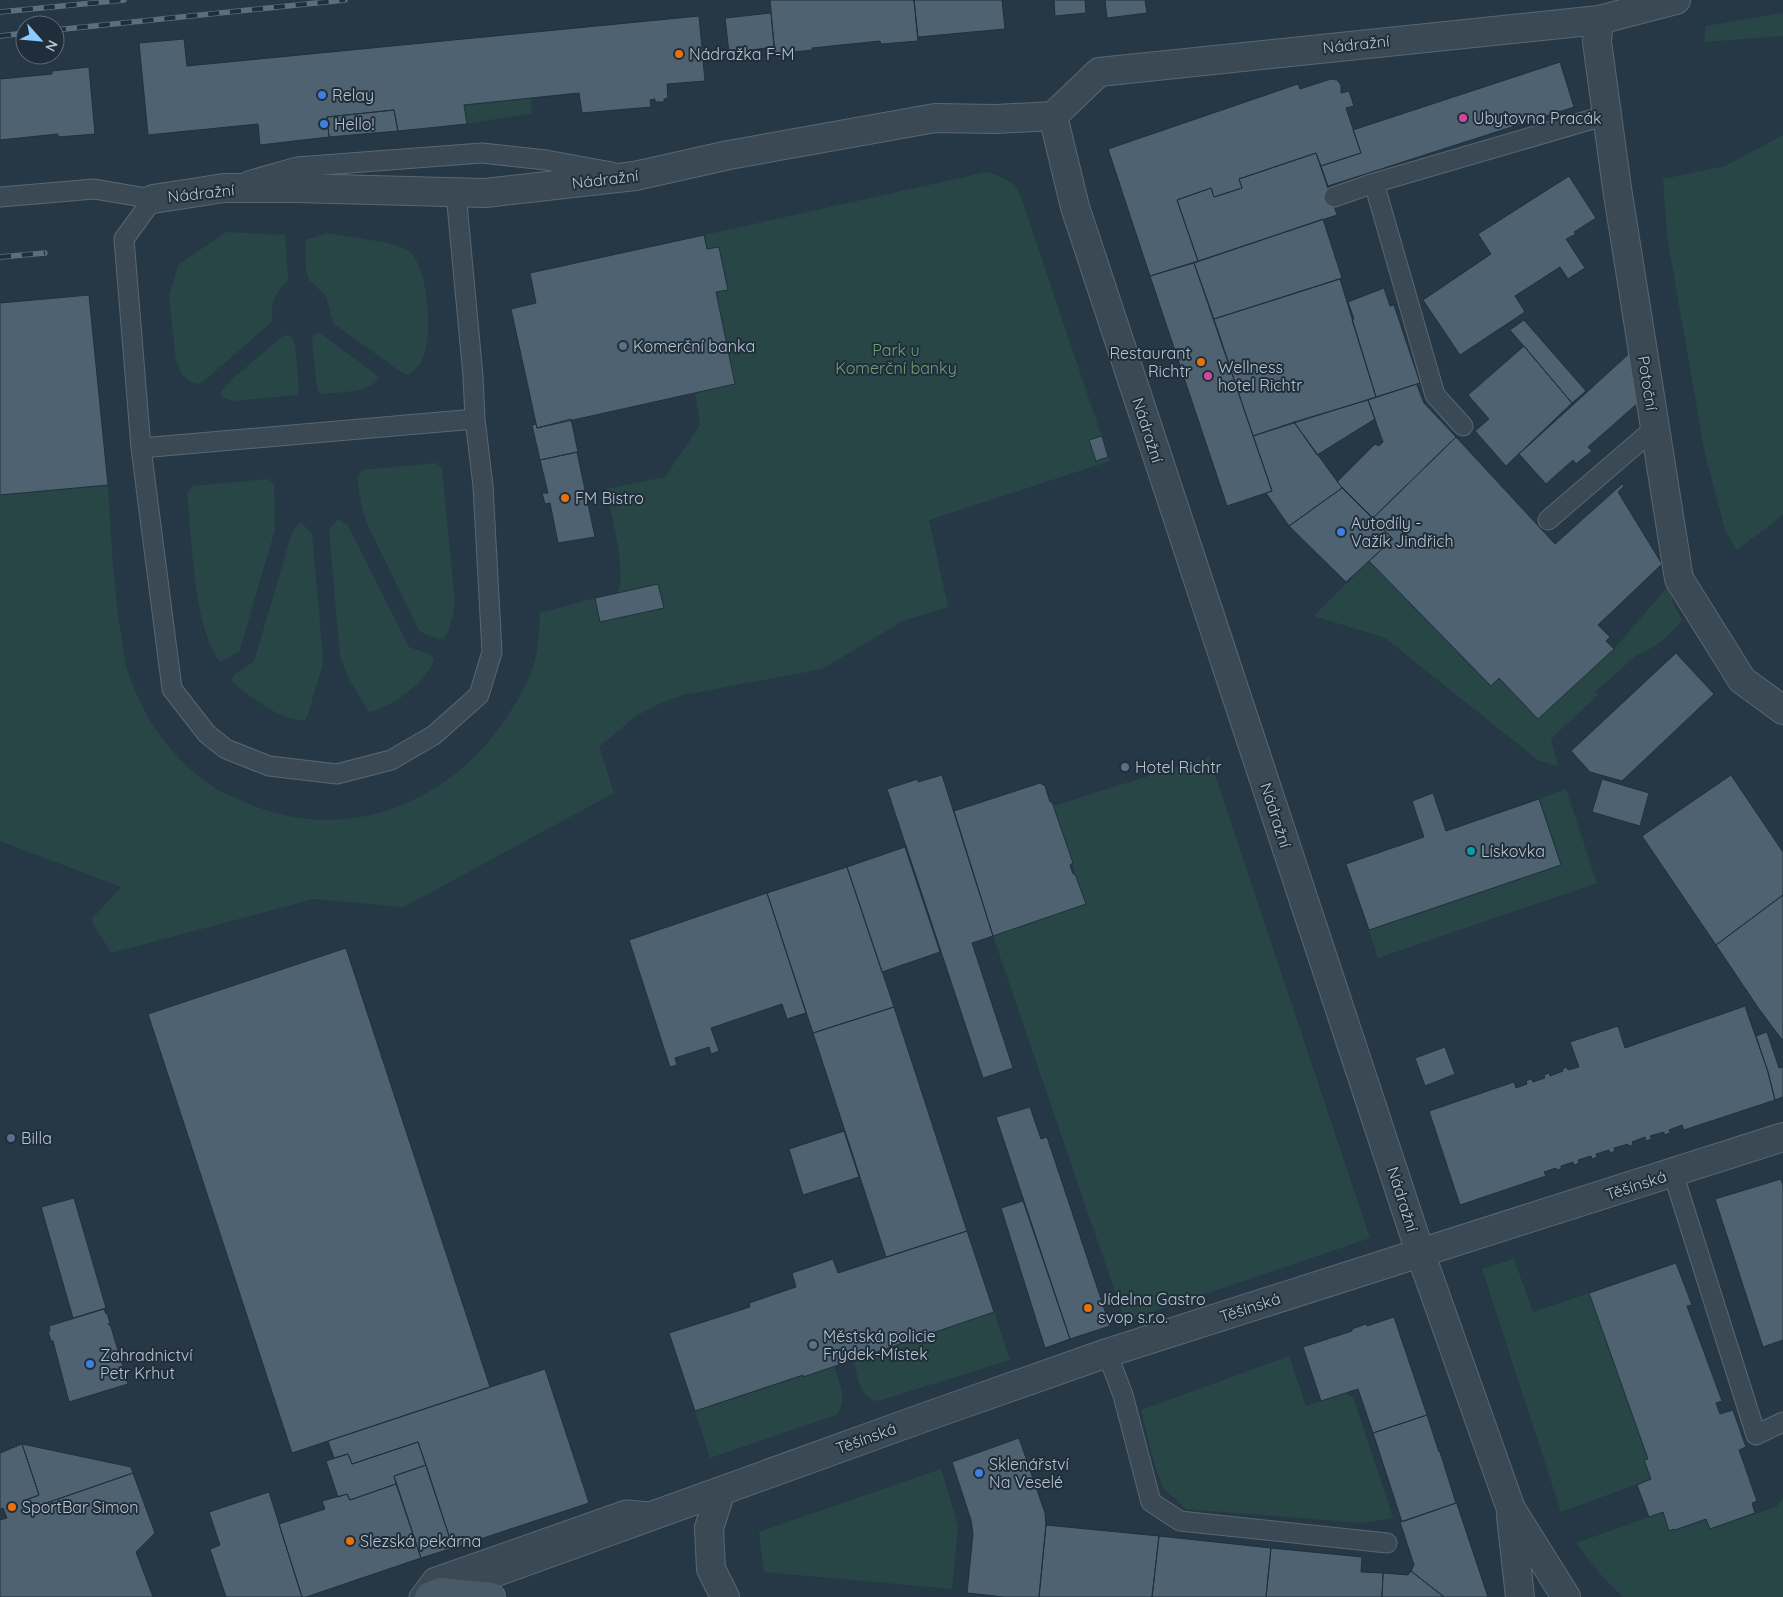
<svg xmlns="http://www.w3.org/2000/svg" width="1783" height="1597" font-family="Quicksand,sans-serif">
<style>
.green{fill:#284645}
.building{fill:#4f6271;stroke:#21303c}
.lines{fill:none;stroke-linecap:round;stroke-linejoin:round}
.lane-casing{stroke:#596772;stroke-width:21}
.street-casing{stroke:#596772;stroke-width:30}
.secondary-casing{stroke:#596772;stroke-width:30}
.lane{stroke:#3b4955;stroke-width:19}
.street{stroke:#3b4955;stroke-width:28}
.secondary{stroke:#485968;stroke-width:28}
.rail-casing{stroke:#5c6e7c;stroke-width:5.5}
.rail{stroke:#1f2e3a;stroke-width:4;stroke-dasharray:11;stroke-linecap:butt}
.food-dot{fill:#e8710a;stroke:#1f2e3a;stroke-width:2}
.shop-dot{fill:#3f7fe0;stroke:#1f2e3a;stroke-width:2}
.hotel-dot{fill:#d1479c;stroke:#1f2e3a;stroke-width:2}
.service-dot{fill:#5c6f8a;stroke:#1f2e3a;stroke-width:2}
.culture-dot{fill:#0f9aa8;stroke:#1f2e3a;stroke-width:2}
.labels{text-anchor:middle;stroke-width:4;stroke-linejoin:round;paint-order:stroke}
.street-label{font-size:16px;fill:#b8c4ce;stroke:#1f2e3a}
.poi-label{font-size:16px;fill:#b8c4ce;stroke:#1f2e3a;text-anchor:start}
.park-label{font-size:16px;fill:#6ea072;stroke:#1f2e3a}
</style>
<rect width="100%" height="100%" fill="#263845"/>
<path class="green" d="M1781 13 1783 14V36L1704 42 1706 26Z
M530 98 532 113 467 124 464 105Z
M1783 135V515L1737 550 1725 530 1705 454 1667 236 1663 179 1725 166Z
M987 172C1003 177 1014 181 1021 197L1110 461 929 520 948 607 903 621 822 669 683 695 659 704 636 716 599 747 614 793 404 907 314 899 111 953 91 920 121 887 0 841V495L108 485C111 534 113 585 121 634 123 646 124 661 128 672 133 687 143 709 151 722 167 748 188 770 213 787 221 792 230 795 238 799 336 846 442 810 503 723 516 704 529 682 535 660 539 644 539 629 540 613L595 598 600 622C606 613 615 602 618 592 627 568 611 515 606 489L665 477 700 425 695 392 735 384 716 292 728 289 719 247 707 249 704 235Z
M226 232 285 235 288 275 287 282C272 295 272 304 272 322L205 380 198 384 189 381 181 373 176 360 169 296 178 265Z
M327 233C346 237 390 241 406 249 429 262 433 335 423 358 421 364 414 371 408 375L401 372 333 323 326 296 309 280 306 271 305 240Z
M318 333 321 334 373 372 378 378C373 393 338 392 323 394L319 393 317 388 312 340 314 335Z
M284 335 292 337 295 343 299 390 297 395 233 401 223 398 220 393 231 380Z
M436 463 442 468 455 605 453 614 448 633 444 638 440 639 424 634 419 630 368 526 362 509 357 478 362 470Z
M268 479 274 484 275 530 239 652 220 662C193 628 192 537 187 493L193 486Z
M338 519 348 526 409 647 431 655 434 660C425 683 393 707 369 712L348 677 340 656 329 529Z
M300 522 312 533 323 657 322 667 307 717 305 720C280 722 252 697 233 683L232 678 235 674 254 661 292 533Z
M1369 561 1490 686 1499 678 1538 719 1614 649 1670 584 1673 604 1682 620C1671 634 1654 649 1637 655L1595 692 1598 695 1551 739 1558 766 1539 761 1385 638 1314 616Z
M1209 757 1370 1238 1125 1321 993 936 1085 904 1053 806Z
M1566 789 1597 883 1378 958 1369 930 1561 865 1539 799Z
M1514 1259 1533 1312 1589 1293 1648 1459 1644 1460 1651 1479 1561 1512 1482 1269Z
M994 1312 1010 1360 878 1401C859 1398 858 1376 853 1360Z
M1289 1356 1306 1406 1345 1393 1353 1397 1393 1518 1362 1523 1186 1509 1163 1488 1154 1463 1141 1410Z
M834 1366C839 1383 849 1400 836 1415L710 1458 695 1411Z
M941 1469 958 1526 952 1589 764 1572 759 1532Z
M1783 1498V1597H1623L1602 1576 1576 1543 1663 1512 1669 1530 1674 1529 1675 1530 1706 1519 1710 1529 1776 1507Z"/>
<path class="building" d="M770 0H914L918 41 881 44 880 41 812 48V50L775 54Z
M914 0H1002L1005 29 918 37Z
M1054 0H1085L1086 13 1055 16Z
M1105 0H1145L1147 13 1107 18Z
M771 13 774 47 729 53 725 18Z
M699 16 705 81 667 84 668 98 664 99V102H655V99L650 100 651 107 582 113 579 93 464 105 467 124 398 131 394 110 327 117 329 137 260 145 258 124 148 135 139 43 184 39 187 66Z
M1560 62 1574 107 1328 186 1321 166 1361 153 1353 130Z
M89 67 95 134 58 137V134L0 140V79L52 74V71Z
M1331 79 1337 80 1341 85V93L1349 91 1354 106 1346 108 1361 153 1321 166 1316 153 1239 179 1242 188 1214 197 1211 188 1177 200 1198 261 1150 276 1108 149 1298 84 1300 89Z
M394 110 398 131 329 137 327 117Z
M1316 153 1337 215 1198 261 1177 200 1211 188 1214 197 1242 188 1239 179Z
M1569 176 1596 218 1574 232 1576 234 1566 239 1585 268 1568 279 1560 267 1515 296 1525 312 1460 355 1423 300 1491 254 1478 234Z
M1323 219 1342 278 1214 319 1194 263Z
M704 235 707 249 719 247 728 290 716 292 735 384 537 428 511 309 536 303 530 273Z
M1194 263 1272 491 1227 506 1150 276Z
M1340 279 1376 397 1253 436 1214 319Z
M1384 288 1390 306 1394 305 1420 383 1376 397 1352 320 1354 319 1348 302Z
M89 295 108 485 0 495V303Z
M1524 320 1586 391 1572 403 1510 330Z
M1524 346 1572 403 1506 466 1475 431 1489 419 1468 395Z
M1632 351 1639 402 1588 447 1592 451 1576 464 1573 460 1546 484 1519 454Z
M1420 383 1421 385H1417L1424 403 1456 437 1373 518 1337 482 1375 444 1379 446 1383 442 1368 400Z
M1368 400 1375 419 1317 455 1294 422Z
M571 419 578 452 540 460 532 425 536 424 537 428Z
M1294 422 1342 488 1289 526 1266 493 1272 491 1253 436Z
M1102 436 1108 457 1096 461 1089 440Z
M1456 437 1555 544 1622 484 1624 486 1618 492 1662 564 1598 625 1610 637 1606 641 1614 649 1538 719 1499 678 1491 686 1369 561 1393 539 1373 518Z
M577 452 595 537 558 543 550 503 545 504 542 493H548L540 460Z
M1342 488 1393 539 1346 582 1289 526Z
M658 584 664 608 600 622 595 598Z
M1676 653 1714 694 1622 781 1590 772 1571 751Z
M942 775 993 936 972 943 1013 1068 983 1078 887 789 918 779V782Z
M1731 775 1783 852V895L1716 945 1642 836Z
M1602 779 1649 793 1640 826 1592 812Z
M1040 783 1045 786 1050 802H1052L1073 863 1070 865 1073 874H1075L1086 904 993 936 954 811Z
M1433 793 1446 831 1539 799 1561 865 1369 930 1346 864 1424 837 1412 801Z
M905 847 940 952 882 972 847 867Z
M847 867 894 1007 813 1033 767 893Z
M767 893 806 1013 787 1019 782 1004 711 1028 719 1051 711 1054 709 1047 675 1058 677 1065 670 1067 629 940Z
M1783 895V1041L1759 1009 1716 945Z
M346 948 490 1387 292 1453 148 1014Z
M1745 1006 1768 1072 1775 1100 1684 1130 1682 1125 1669 1130 1670 1133 1664 1135V1132L1650 1136 1652 1139 1646 1141 1645 1137 1632 1142 1633 1145 1628 1146V1144L1614 1148 1615 1151 1610 1153 1609 1150 1596 1154 1597 1157 1592 1159 1591 1156 1578 1160 1579 1163 1574 1165 1573 1162 1561 1166V1169L1557 1170 1556 1168 1544 1172 1546 1176 1460 1205 1429 1111 1514 1082 1516 1088 1527 1084 1526 1081 1531 1079 1533 1082 1545 1078 1544 1075 1549 1073 1550 1076 1563 1071 1562 1069 1567 1067 1568 1070 1579 1067 1570 1042 1618 1026 1625 1048Z
M894 1007 967 1231 886 1257 813 1033Z
M1767 1032 1779 1068 1783 1067V1097L1775 1100 1768 1072 1756 1036Z
M1445 1047 1455 1074 1425 1086 1415 1058Z
M1030 1107 1041 1139 1047 1137 1110 1326 1070 1339 996 1117Z
M844 1131 859 1177 803 1195 789 1149Z
M1781 1179 1783 1185V1340L1763 1347 1715 1199Z
M74 1198 106 1308 73 1318 41 1207Z
M1023 1201 1070 1339 1045 1348 1001 1208Z
M967 1231 994 1312 803 1377V1375L695 1411 669 1333 750 1307 749 1303 796 1287 792 1273 833 1259 838 1273Z
M1676 1263 1692 1305 1687 1306 1722 1401 1716 1403 1720 1414 1733 1410 1746 1447 1739 1450 1757 1501 1752 1503 1755 1513 1710 1529 1706 1519 1675 1530 1674 1529 1669 1531 1663 1512 1649 1517 1637 1485 1651 1479 1644 1460 1648 1459 1589 1293Z
M104 1309 106 1314 107 1313 110 1323 108 1324 111 1327 128 1384 69 1402 53 1341H51L48 1331H50L49 1326Z
M1394 1317 1427 1415 1373 1433 1358 1389 1321 1401 1303 1347 1352 1331V1329L1366 1324 1367 1326Z
M545 1369 589 1503 453 1548 418 1442 352 1464 348 1454 334 1458 328 1441Z
M1427 1415 1439 1452H1440L1456 1503 1402 1522 1373 1433Z
M1019 1438 1045 1513 1046 1525 1039 1597H1004L967 1593 973 1534 971 1520 952 1462Z
M418 1442 426 1465 394 1476 396 1484 350 1500 347 1494 338 1497 326 1461 348 1454 352 1464Z
M22 1444 39 1495 26 1500 29 1509 133 1473 155 1533 136 1552 153 1597H0V1520L7 1518 3 1508 0 1509V1453Z
M22 1444 131 1467 133 1473 29 1509 26 1500 39 1495Z
M426 1465 453 1548 421 1558 394 1476Z
M396 1484 421 1558 306 1597H302L279 1524 325 1509 322 1501 347 1494 350 1500Z
M269 1492 302 1597H226L210 1549 220 1545 209 1512Z
M1456 1503 1457 1504 1488 1597H1444L1411 1571 1414 1565 1400 1522Z
M1046 1525 1159 1536 1152 1597H1039Z
M1159 1536 1271 1548 1266 1597H1152Z
M1271 1548 1362 1557 1361 1572 1383 1573 1382 1597H1266Z
M1411 1571 1444 1597H1382L1383 1573 1408 1575Z"/>
<g class="lines">
<g class="lane-casing">
<path id="lane" d="M248 181 297 167 482 153 546 160 612 172
M1374 183 1435 395 1463 426
M0 197 94 189 153 199 124 239 141 448 172 689 207 734 226 749 269 766 337 774 391 760 434 735 479 695 492 652 483 486 475 419 473 376 456 193
M1334 197 1374 183 1607 115
M141 448 475 419
M1548 520 1655 428
M1673 1173 1756 1435 1783 1422
M1107 1353 1123 1395 1151 1502 1180 1521 1387 1543
M419 1597 433 1578 626 1510 651 1512"/>
</g>
<g class="street-casing">
<path id="street" d="M1599 20 1597 42 1617 188 1679 579 1742 680 1783 710
M1053 116 1075 207 1420 1252 1511 1509 1566 1597
M153 199 224 188H296L485 193 635 176 729 155 935 118 996 119 1053 116 1099 72 1599 20 1676 0
M721 1491 709 1528 711 1569 725 1597
M1511 1516 1520 1597
M441 1592 931 1415 1107 1353 1783 1137"/>
</g>
<g class="secondary-casing">
<path id="secondary" d="M429 1597 441 1592 491 1597"/>
</g>
<use href="#lane" class="lane"/>
<use href="#street" class="street"/>
<use href="#secondary" class="secondary"/>
<g class="rail-casing">
<path id="rail" d="M0 12 124 0
M55 30 345 0
M0 36 25 33
M0 257 45 253"/>
</g>
<use href="#rail" class="rail"/>
</g>
<g class="food-dot">
<circle cx="679" cy="54" r="5"/>
<circle cx="1201" cy="362" r="5"/>
<circle cx="565" cy="498" r="5"/>
<circle cx="1088" cy="1308" r="5"/>
<circle cx="12" cy="1507" r="5"/>
<circle cx="350" cy="1541" r="5"/>
</g>
<g class="shop-dot">
<circle cx="322" cy="95" r="5"/>
<circle cx="324" cy="124" r="5"/>
<circle cx="1341" cy="532" r="5"/>
<circle cx="90" cy="1364" r="5"/>
<circle cx="979" cy="1473" r="5"/>
</g>
<g class="hotel-dot">
<circle cx="1463" cy="118" r="5"/>
<circle cx="1208" cy="376" r="5"/>
</g>
<g class="service-dot">
<circle cx="623" cy="346" r="5"/>
<circle cx="1125" cy="767" r="5"/>
<circle cx="11" cy="1138" r="5"/>
<circle cx="813" cy="1345" r="5"/>
</g>
<circle class="culture-dot" cx="1471" cy="851" r="5"/>
<g class="labels">
<g class="street-label">
<text transform="translate(1356 44) rotate(-6)" y="6">Nádražní</text>
<text transform="translate(605 179) rotate(-7)" y="6">Nádražní</text>
<text transform="translate(201 193) rotate(-6)" y="6">Nádražní</text>
<text transform="translate(1648 383) rotate(81)" y="6">Potoční</text>
<text transform="translate(1148 430) rotate(72)" y="6">Nádražní</text>
<text transform="translate(1276 815) rotate(72)" y="6">Nádražní</text>
<text transform="translate(1636 1185) rotate(-18)" y="6">Těšínská</text>
<text transform="translate(1403 1199) rotate(72)" y="6">Nádražní</text>
<text transform="translate(1250 1307) rotate(-18)" y="6">Těšínská</text>
<text transform="translate(866 1438) rotate(-20)" y="6">Těšínská</text>
</g>
<g class="poi-label">
<text x="689" y="60">Nádražka F-M</text>
<text x="332" y="101">Relay</text>
<text x="1473" y="124">Ubytovna Pracák</text>
<text x="334" y="130">Hello!</text>
<text x="633" y="352">Komerční banka</text>
<text x="1191" y="359" text-anchor="end">Restaurant<tspan x="1191" dy="18">Richtr</tspan></text>
<text x="1218" y="373">Wellness<tspan x="1218" dy="18">hotel Richtr</tspan></text>
<text x="575" y="504">FM Bistro</text>
<text x="1351" y="529">Autodíly -<tspan x="1351" dy="18">Važík Jindřich</tspan></text>
<text x="1135" y="773">Hotel Richtr</text>
<text x="1481" y="857">Lískovka</text>
<text x="21" y="1144">Billa</text>
<text x="1098" y="1305">Jídelna Gastro<tspan x="1098" dy="18">svop s.r.o.</tspan></text>
<text x="823" y="1342">Městská policie<tspan x="823" dy="18">Frýdek-Místek</tspan></text>
<text x="100" y="1361">Zahradnictví<tspan x="100" dy="18">Petr Krhut</tspan></text>
<text x="989" y="1470">Sklenářství<tspan x="989" dy="18">Na Veselé</tspan></text>
<text x="22" y="1513">SportBar Simon</text>
<text x="360" y="1547">Slezská pekárna</text>
</g>
<g class="park-label">
<text x="896" y="356">Park u<tspan x="896" dy="18">Komerční banky</tspan></text>
</g>
</g>
<g transform="translate(40 40) rotate(117)"><circle r="24" fill="#1f2e3a" stroke="#5c6a75"/>
<path d="M0-4L9 19L0 12L-9 19Z" fill="#8dcafe"/>
<text y="-8" font-size="14" font-weight="bold" text-anchor="middle" fill="#b8c4ce">N</text>
</g>
</svg>
